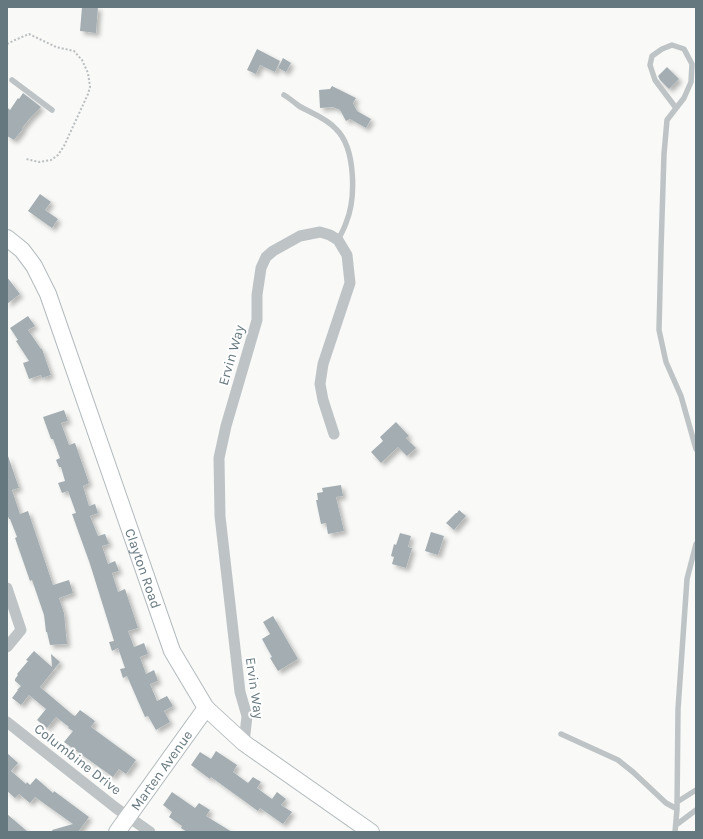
<svg xmlns="http://www.w3.org/2000/svg" width="703" height="839" font-family="Karla,sans-serif">
<style>
.building{fill:#a4aeb2;filter:url(#shadow)}
.lines{fill:none;stroke-linecap:round;stroke-linejoin:round}
.secondary-casing{stroke:#b3babd;stroke-width:18}
.path{stroke:#b9bdbf;stroke-width:2;stroke-dasharray:2 2;stroke-linecap:butt}
.lane{stroke:#bec4c6;stroke-width:5.5}
.street{stroke:#bec4c6;stroke-width:11}
.secondary{stroke:#fff;stroke-width:16}
.labels{text-anchor:middle;stroke-width:4;stroke-linejoin:round;paint-order:stroke}
.street-label{font-size:14px;fill:#66787f;stroke:#fff}
</style>
<defs>
<filter id="shadow"><feDropShadow dx="3.5" dy="3.5" stdDeviation="2" flood-color="#0004"/></filter>
</defs>
<rect width="100%" height="100%" fill="#f9f9f7"/>
<path class="building" d="M82 7H98L96 33 80 31Z
M257 49 280 61 275 72 260 65 256 74 247 70Z
M283 58 291 63 286 72 278 68Z
M667 67 679 79 669 89 660 80 658 76Z
M332 86 356 98 353 103 357 111 371 119 366 128 350 119 346 121 340 110 333 107 320 108 319 90 330 89Z
M23 93 41 107 31 117 22 128 23 129 14 140 7 136V107L10 110 18 98 19 99Z
M40 194 51 202 45 210 58 219 52 228 28 211Z
M7 277 20 294 7 304Z
M28 316 35 326 28 330 41 349H42L51 375 42 378 41 375 29 379 23 363 29 361 16 341 18 340 10 328Z
M64 410 68 421 61 423 69 445 75 443 89 483 83 486 89 506 95 504 98 513 90 516 98 536 105 534 109 544 102 546 108 564 115 561 119 571 112 573 118 592 125 589 138 628 128 631 134 647 144 643 148 654 140 657 146 674 154 670 158 681 150 684 157 701 167 696 173 706 164 711 170 722 156 730 148 716 145 717 127 676 123 678 120 669 125 668 118 648 112 651 109 642 114 641 90 564 72 514 76 513 68 491 62 493 58 483 65 481 61 467H59L56 460 60 458 53 439H51L43 417Z
M396 422 409 436 406 438 416 448 407 456 398 447 381 463 371 452 383 441 380 437Z
M7 456H8L19 488 12 490 20 514 28 511 53 585 69 580 73 593 59 598 64 613 67 644 50 645 47 632H46L44 615 32 580 30 581 15 538 17 537 10 519H9L7 514Z
M341 485 343 496 336 497 344 531 328 534 326 523 321 524 316 500H318L317 493 323 492 322 488Z
M459 510 466 516 454 530 446 523 456 513H457Z
M431 532 444 536 438 555 425 551Z
M400 533 411 536 408 547 412 548 406 568 392 564 394 557 391 556 394 544 396 545Z
M273 616 298 659 278 671 270 658 272 657 262 639 270 634 263 622Z
M34 651 52 667 51 654 60 662 40 687 73 715 75 716 80 710 95 721 91 727 136 760 126 774 119 769 113 777 64 742 73 731 68 728 69 727 56 717 47 728 37 720 46 709 29 695 21 705 12 698 18 690H17L21 686 15 681V679L18 675 17 674 28 661 26 660Z
M216 751 237 765 233 772 248 783 253 777 261 782 257 788 272 799 277 792 286 799 281 805 292 812 283 824 260 808 258 811 211 777 210 779 191 765 200 752 211 759Z
M7 753 18 763 11 771 26 784 27 782 30 785 36 778 53 793 54 791 89 817 78 832H53L52 830 73 824 35 797 30 803 19 794 15 798 7 791Z
M172 792 195 808 199 803 210 810 206 816 232 832H187L181 828 182 826 169 817 172 812 163 805Z
M7 814 28 832H7Z"/>
<g class="lines">
<g class="secondary-casing">
<g id="secondary">
<path id="s1" d="M7 238 22 250 34 266 48 294 172 651 206 708 244 743 371 832"/>
<path id="s2" d="M117 832 206 708"/>
</g>
</g>
<path class="path" d="M7 44 15 40 29 34 56 47 74 51 82 60 88 73 90 87 88 94 64 146 58 155 51 160 39 162 26 159"/>
<path class="lane" d="M12 80 52 110
M284 95C289 98 294 102 299 106 311 113 326 118 336 129 356 148 356 199 346 223 344 229 341 234 338 240
M676 108 655 80 650 65 652 56 662 49 672 45 684 49 692 64 691 82 684 98 667 120 664 154 661 249 659 330 666 362 681 396 696 449
M561 734 618 760 633 772 666 803 677 809
M677 802 696 790
M676 825 696 810
M675 832 677 809 678 709 687 579 696 544"/>
<path class="street" d="M7 588 21 630 7 647
M7 722 116 808 150 832
M244 743 247 716 240 692 220 516 219 458 226 426 257 320V295L261 268 266 257 273 251 300 236 320 232 330 235 338 240 347 255 350 283 323 364 320 384 323 400 334 434"/>
<use href="#secondary" class="secondary"/>
</g>
<g class="labels">
<g class="street-label">
<text transform="translate(231 355) rotate(-74)" y="5">Ervin Way</text>
<text dy="5" stroke="none"><textPath href="#s1" startOffset="361">Clayton Road</textPath></text>
<text transform="translate(255 688) rotate(82)" y="5">Ervin Way</text>
<text transform="translate(78 759) rotate(38)" y="5">Columbine Drive</text>
<text dy="5" stroke="none"><textPath href="#s2" startOffset="76">Marten Avenue</textPath></text>
</g>
</g>
<rect width="703" height="839" fill="none" stroke="#66787f" stroke-width="16"/>
</svg>
